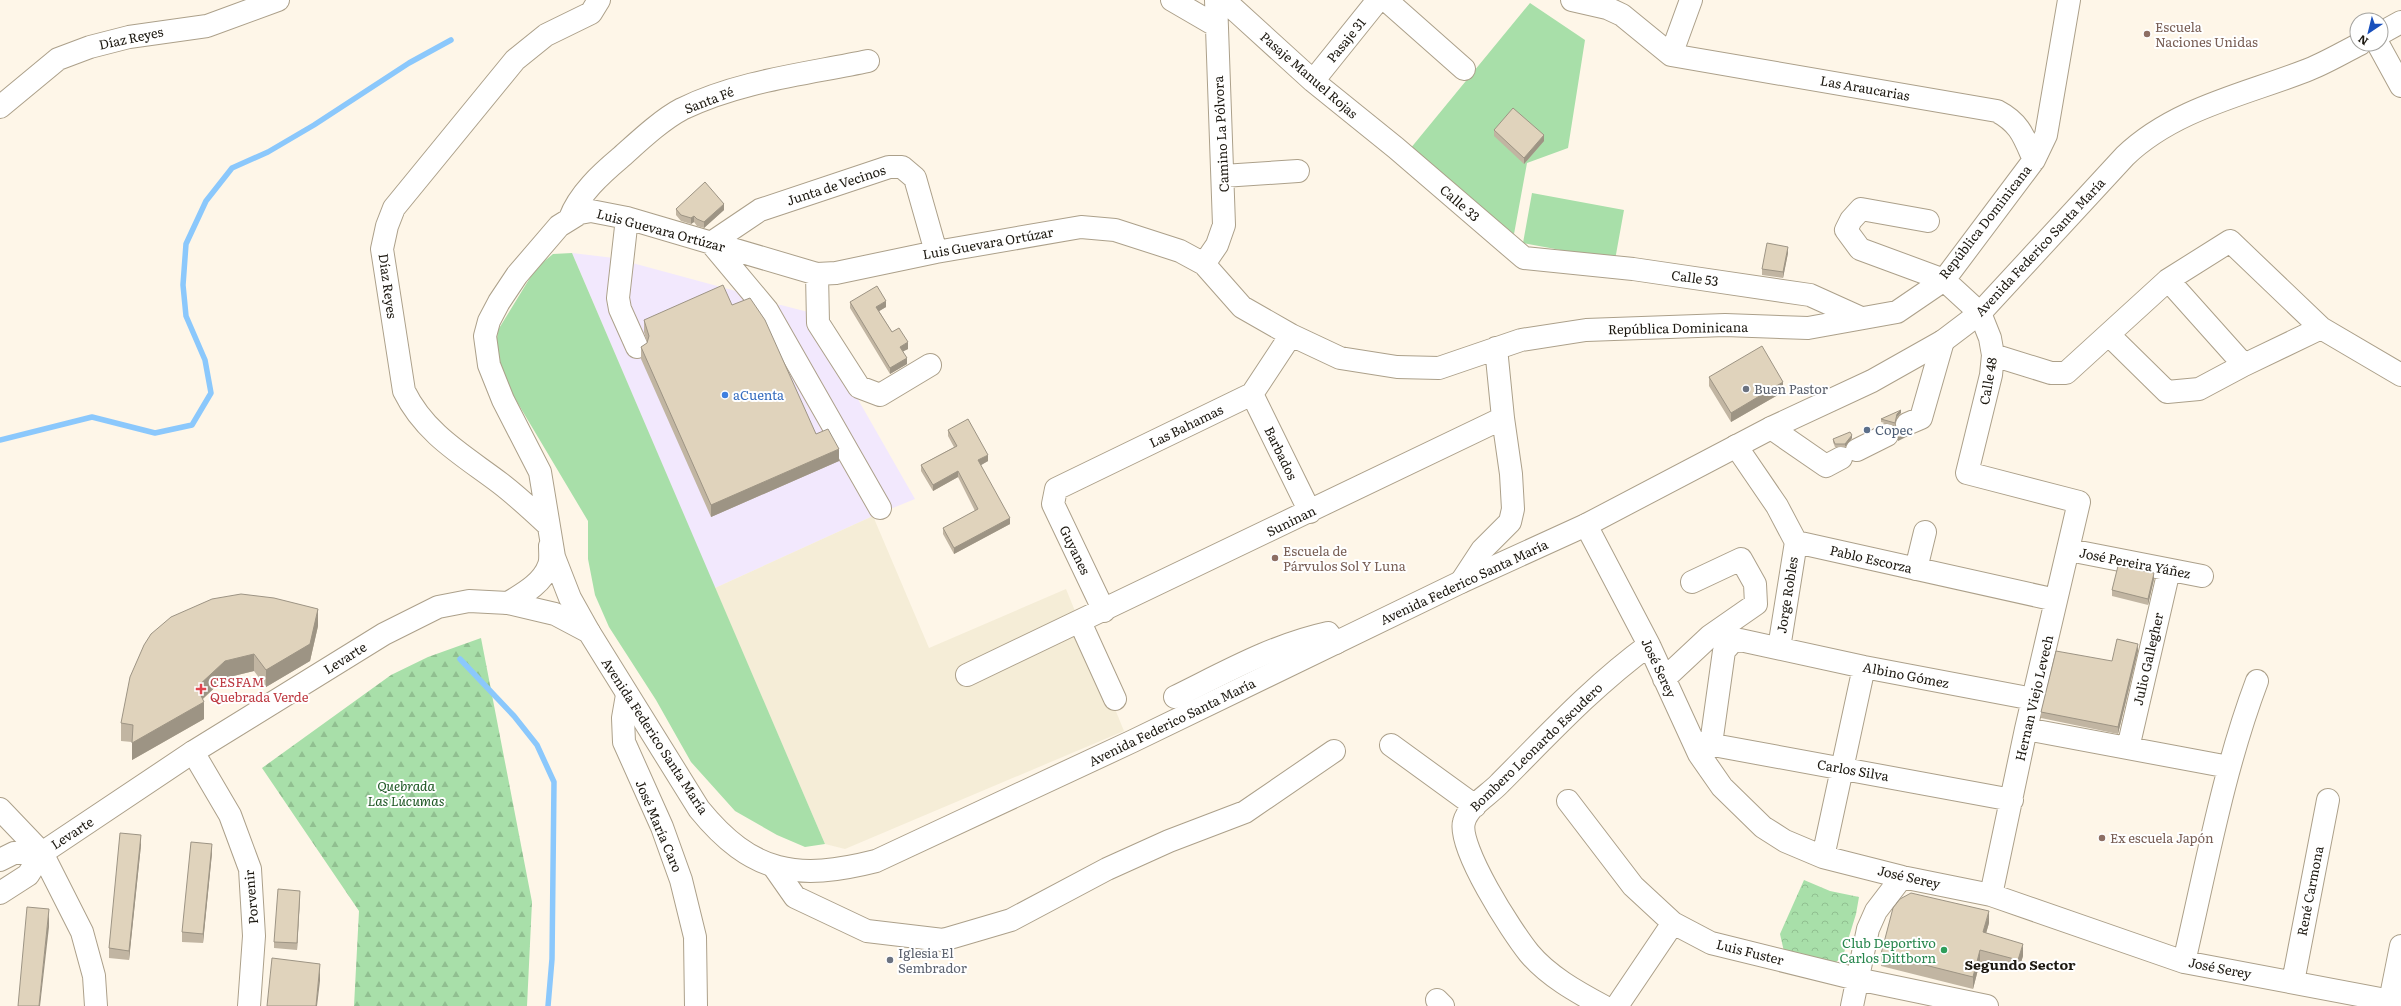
<svg xmlns="http://www.w3.org/2000/svg" width="2401" height="1006" font-family="Literata,serif">
<style>
.commercial{fill:#f2e8fd}
.industrial{fill:#f5edd7}
.grass{fill:#a8dfa9}
.forest{fill:url(#forest-firs)}
.park{fill:url(#park-crowns)}
.lines{fill:none;stroke-linecap:round;stroke-linejoin:round}
.stream{stroke:#8bc8fc;stroke-width:5.5}
.minor-casing{stroke:#aca08a;stroke-width:24}
.major-casing{stroke:#aca08a;stroke-width:24}
.minor{stroke:#fff;stroke-width:22}
.major{stroke:#fff;stroke-width:22}
.wall{fill:#c1b5a2}
.shaded-wall{fill:#9d9484}
.building{fill:#e0d3bc;stroke:#9d9484}
.education-dot{fill:#8d6e63;stroke:#fff;stroke-width:1.5}
.worship-dot{fill:#6b7280;stroke:#fff;stroke-width:1.5}
.shop-dot{fill:#3f7fe0;stroke:#fff;stroke-width:1.5}
.service-dot{fill:#5c6f8a;stroke:#fff;stroke-width:1.5}
.health-dot{fill:#e0444e;stroke:#fff;stroke-width:1.5}
.leisure-dot{fill:#2e9e5b;stroke:#fff;stroke-width:1.5}
.labels{text-anchor:middle;stroke-width:4;stroke-linejoin:round;paint-order:stroke}
.education-label{font-size:13px;fill:#785e54;stroke:#fff;text-anchor:start}
.street-label{font-size:13px;fill:#1c1810;stroke:#fff}
.worship-label{font-size:13px;fill:#5b616d;stroke:#fff;text-anchor:start}
.shop-label{font-size:13px;fill:#366cbe;stroke:#fff;text-anchor:start}
.service-label{font-size:13px;fill:#4e5e75;stroke:#fff;text-anchor:start}
.health-label{font-size:13px;fill:#be3a42;stroke:#fff;text-anchor:start}
.park-label{font-size:13px;font-style:italic;fill:#1b5521;stroke:#fff}
.leisure-label{font-size:13px;fill:#27864d;stroke:#fff;text-anchor:end}
.neighbourhood-label{font-size:14px;font-weight:bold;fill:#1c1810;stroke:#fff}
</style>
<defs>
<pattern id="forest-firs" width="22" height="20" patternUnits="userSpaceOnUse"><rect width="22" height="20" fill="#a8dfa9"/><path d="M5 1l3.5 6h-7zM16 11l3.5 6h-7z" fill="#90bf90"/></pattern>
<pattern id="park-crowns" width="20" height="18" patternUnits="userSpaceOnUse"><rect width="20" height="18" fill="#a8dfa9"/><path d="M2 6a3 3 0 1 1 6 0M12 15a3 3 0 1 1 6 0" fill="none" stroke="#90bf90"/></pattern>
</defs>
<rect width="100%" height="100%" fill="#fef6e8"/>
<path class="commercial" d="M572 253 614 258 743 293 749 302 781 305 808 312 915 499 873 516 715 588Z"/>
<path class="industrial" d="M873 516 929 648 1066 589 1124 731 845 849 825 844 715 588Z"/>
<path class="grass" d="M1530 3 1585 40 1568 148 1527 163 1514 234 1410 149Z
M1532 193 1624 210 1615 260 1523 243Z
M572 253 825 844 805 847 777 835 735 811 691 762 656 700 609 627 595 595 588 559V521L501 375 495 354 498 330 536 268 553 254Z"/>
<path class="forest" d="M481 638 532 902 527 1006H354L359 911 262 768 391 675 428 657Z"/>
<path class="park" d="M1804 880 1830 891 1859 897 1856 914 1843 956 1828 969 1785 956 1780 934Z"/>
<g class="lines">
<path class="stream" d="M0 440 92 417 155 433 192 425 211 393 205 360 186 316 183 285 186 244 206 201 232 168 268 152 314 125 409 63 451 40
M460 659 514 716 537 745 554 782 552 959 548 1006"/>
<g class="minor-casing">
<path id="minor" d="M1172 0 1215 25
M1224 0 1313 81 1396 148 1524 258 1633 269 1810 295 1861 318
M1386 0 1464 69
M1572 0 1607 8 1622 15 1671 55 1997 111C2020 123 2024 137 2034 160
M2378 44 2401 86
M1671 55 1691 0
M1313 81 1378 0
M0 107 58 59 90 47 129 37 207 26 278 0
M1223 176 1298 171
M570 218C579 194 601 174 620 158 638 142 661 120 682 109 739 81 806 74 868 61
M627 218 618 298 620 309 637 347
M1928 221 1861 209 1851 220 1846 230 1860 249 1944 280 1980 313 1990 338 1993 355 1991 375 1967 473 2079 502 2026 729 1991 895
M1204 264 1217 245 1224 225 1216 0
M817 274 818 323 859 387 880 395 930 365
M2168 280 2244 365
M2109 335 2167 392 2199 389 2244 365 2321 328
M1993 355 2051 373H2066L2168 280 2230 241 2321 328 2401 375
M1252 394 1310 512
M1907 424 1921 418 1943 341
M1771 428 1826 466 1841 458
M1736 446 1777 506 1796 542 2056 600
M1857 450 1887 435
M880 508 767 310 711 243 760 210 889 167H902L915 178 936 252
M548 525C532 510 517 496 500 483 463 455 425 434 404 391L382 249 387 226 394 208 515 60 546 35 591 13 599 0
M1586 525 1649 645 1699 754 1722 787 1763 827 1785 841 1823 857 1902 877 1991 895 2184 962 2401 1003
M2069 550 2202 576
M1916 569 1925 532
M1461 582 1482 550 1510 522 1513 509 1511 474 1503 418 1496 348
M508 603C523 594 543 583 549 565 551 560 550 552 550 546
M1104 611 1053 504 1056 489 1252 394 1291 335
M1080 622 1115 699
M589 632 570 598 554 557 540 472 503 400 489 365 485 336 489 321 499 302 517 275 559 226 580 213 591 211 627 218 817 274 836 273 936 252 1081 227 1115 230 1180 251 1204 264 1242 307 1291 335 1340 358 1397 367 1439 368 1521 340 1586 330 1725 325 1808 328 1897 312 1944 280 2034 160 2046 135 2069 0
M1779 648 1796 542
M967 675 1503 418
M1664 679 1710 636 1756 604 1755 584 1741 559 1692 582
M627 695 623 718 624 742 662 827 681 880 695 937 696 1006
M1175 697C1224 673 1273 645 1328 633L1336 643
M2026 729 2229 767
M1697 742 2012 800
M1711 744 1724 651 1732 642 1740 640 1864 667 2033 699
M1391 745 1475 806
M2128 748 2169 570
M193 752 230 815 250 869 254 936 249 1006
M1568 801 1633 886 1673 923 1711 943 1857 979 1987 1006
M0 809 42 853 82 932 94 976 96 1006
M1823 857 1864 667
M774 867 795 897 867 931 943 940 1011 920 1107 869 1169 841 1245 812 1334 751
M2184 962C2206 868 2223 771 2257 681
M2293 982 2328 800
M1437 1000 1443 1006
M2390 1001 2401 946
M1603 1006C1577 992 1548 976 1529 953 1512 932 1457 847 1464 822 1468 806 1489 795 1500 783 1548 735 1594 685 1649 645
M1617 1006 1673 923
M1852 1006 1868 929 1876 911 1902 877"/>
</g>
<g class="major-casing">
<path id="major" d="M2381 33 2401 22
M0 860 14 853H42
M0 893 28 875 42 853 193 752 384 634 438 607 469 601 508 603 555 614 589 632 699 809C752 874 797 881 876 861L1133 741 1461 582 1586 525 1771 428 1872 381 1943 341 1980 313 2125 156C2174 109 2243 95 2305 71 2324 64 2342 53 2360 44"/>
</g>
<use href="#minor" class="minor"/>
<use href="#major" class="major"/>
</g>
<path class="wall" d="M1494 130 1544 141 1524 164 1494 136Z
M676 209 724 210 704 228 697 226 694 222 691 224 681 221 676 215Z
M1788 253 1783 278 1762 275V269Z
M850 302 886 307 879 311 892 332 908 349 903 351 907 364 890 374 850 308Z
M732 305 816 434 839 461 711 517 641 359V347L647 343V342L644 332V320Z
M1709 377 1783 392 1731 422 1709 386Z
M1901 413 1897 417 1895 426 1881 422V419Z
M948 430 988 461 980 465 1010 524 954 554 943 534V528L975 511 958 477 933 491 921 471V465L954 447 948 436Z
M1852 438 1845 447H1835L1833 442V439Z
M2154 579 2148 605 2112 596V590Z
M318 626 310 661 266 687 254 671 225 678 203 699 204 719 132 760V742L121 741V723L151 634Z
M2138 651 2118 734 2041 718V712L2112 661Z
M141 845 129 960 109 958V948Z
M212 853 203 943 182 942V932Z
M300 897 297 950 274 948V942Z
M1989 923 1986 933 2023 956 2018 972 1980 962 1973 989 1881 966V954Z"/>
<path class="shaded-wall" d="M1544 135V141L1524 164V158Z
M724 204V210L704 228V222Z
M694 216V222L691 224V218Z
M1788 247V253L1783 278V272Z
M886 301V307L876 313V307Z
M908 342V349L900 353V347Z
M907 358V364L890 374V368Z
M1783 382V392L1731 422V413Z
M1901 410V413L1897 417 1895 426 1897 414Z
M1908 433V436L1898 441V438Z
M1852 435V438L1845 447V444Z
M839 449V461L711 517V505Z
M988 455V461L978 467V460Z
M958 471V477L933 491V485Z
M1010 518V524L954 554V548Z
M2154 573V579L2148 605V599Z
M318 609V626L310 661 266 687V670Z
M2138 644V651L2118 734V727Z
M254 654V671L225 678 197 704V687L225 661Z
M204 702V719L132 760V743Z
M141 835V845L129 960V951Z
M212 844V853L203 943V934Z
M300 891V897L297 950V943Z
M49 909V927L40 1006H39Z
M1989 911V923L1983 944V932Z
M2023 944V956L2018 972V960Z
M1980 950V962L1973 989V977Z
M320 964V981L317 1006H316Z"/>
<path class="building" d="M1513 108 1544 135 1524 158 1494 130Z
M705 182 724 204 704 222 697 219 694 216 691 218 681 215 676 209Z
M1767 243 1788 247 1783 272 1762 269Z
M723 285 732 305 750 298 765 320 816 434 828 429 839 449 711 505 641 347 647 343 649 336 644 320Z
M877 286 886 301 876 307 892 332 899 328 908 342 900 347 907 358 890 368 850 302Z
M1762 346 1783 382 1731 413 1709 377Z
M1901 410 1897 414 1895 423 1881 419Z
M968 419 988 455 978 460 1010 518 954 548 943 528 978 509 958 471 933 485 921 465 957 446 948 430Z
M1899 430 1908 433 1898 438Z
M1850 432 1852 435 1845 444H1835L1833 439Z
M2118 566 2154 573 2148 599 2112 590Z
M241 594 274 598 318 609 310 644 266 670 254 654 225 661 197 687 204 702 132 743 133 725 121 723 130 677 144 645 151 634 171 617 212 599Z
M2117 639 2138 644 2118 727 2041 712 2056 651 2112 661Z
M120 833 141 835 129 951 109 948Z
M191 842 212 844 203 934 182 932Z
M278 889 300 891 297 943 274 942Z
M1911 893 1989 911 1983 932 2023 944 2018 960 1980 950 1973 977 1881 954 1893 908 1900 899Z
M27 907 49 909 39 1006H18Z
M272 958 320 964 316 1006H267Z"/>
<g class="education-dot">
<circle cx="2147" cy="34" r="4"/>
<circle cx="1275" cy="558" r="4"/>
<circle cx="2102" cy="838" r="4"/>
</g>
<g class="worship-dot">
<circle cx="1746" cy="389" r="4"/>
<circle cx="890" cy="960" r="4"/>
</g>
<circle class="shop-dot" cx="725" cy="395" r="4"/>
<circle class="service-dot" cx="1867" cy="430" r="4"/>
<path class="health-dot" d="M199 683h4v4h4v4h-4v4h-4v-4h-4v-4h4z"/>
<circle class="leisure-dot" cx="1944" cy="950" r="4"/>
<g class="labels">
<g class="education-label">
<text x="2155" y="32">Escuela<tspan x="2155" dy="15">Naciones Unidas</tspan></text>
<text x="1283" y="556">Escuela de<tspan x="1283" dy="15">Párvulos Sol Y Luna</tspan></text>
<text x="2110" y="843">Ex escuela Japón</text>
</g>
<g class="street-label">
<text transform="translate(131 38) rotate(-12)" y="5">Díaz Reyes</text>
<text transform="translate(1346 40) rotate(-51)" y="5">Pasaje 31</text>
<text transform="translate(1309 75) rotate(41)" y="5">Pasaje Manuel Rojas</text>
<text transform="translate(1865 88) rotate(10)" y="5">Las Araucarias</text>
<text transform="translate(709 100) rotate(-21)" y="5">Santa Fé</text>
<text transform="translate(1221 134) rotate(-93)" y="5">Camino La Pólvora</text>
<text transform="translate(836 185) rotate(-18)" y="5">Junta de Vecinos</text>
<text transform="translate(1460 203) rotate(41)" y="5">Calle 33</text>
<text transform="translate(1985 222) rotate(-52)" y="5">República Dominicana</text>
<text transform="translate(661 230) rotate(15)" y="5">Luis Guevara Ortúzar</text>
<text transform="translate(988 243) rotate(-10)" y="5">Luis Guevara Ortúzar</text>
<text transform="translate(2040 247) rotate(-47)" y="5">Avenida Federico Santa María</text>
<text transform="translate(1695 278) rotate(8)" y="5">Calle 53</text>
<text transform="translate(388 286) rotate(82)" y="5">Díaz Reyes</text>
<text transform="translate(1678 328) rotate(-1)" y="5">República Dominicana</text>
<text transform="translate(1988 381) rotate(-80)" y="5">Calle 48</text>
<text transform="translate(1186 426) rotate(-26)" y="5">Las Bahamas</text>
<text transform="translate(1281 453) rotate(64)" y="5">Barbados</text>
<text transform="translate(1291 521) rotate(-26)" y="5">Suninan</text>
<text transform="translate(1075 550) rotate(64)" y="5">Guyanes</text>
<text transform="translate(1871 559) rotate(13)" y="5">Pablo Escorza</text>
<text transform="translate(2135 563) rotate(11)" y="5">José Pereira Yáñez</text>
<text transform="translate(1464 582) rotate(-25)" y="5">Avenida Federico Santa María</text>
<text transform="translate(1787 595) rotate(-81)" y="5">Jorge Robles</text>
<text transform="translate(345 658) rotate(-32)" y="5">Levarte</text>
<text transform="translate(2148 659) rotate(-77)" y="5">Julio Gallegher</text>
<text transform="translate(1659 668) rotate(65)" y="5">José Serey</text>
<text transform="translate(1906 675) rotate(11)" y="5">Albino Gómez</text>
<text transform="translate(2034 698) rotate(-77)" y="5">Hernan Viejo Levech</text>
<text transform="translate(1172 722) rotate(-26)" y="5">Avenida Federico Santa María</text>
<text transform="translate(655 736) rotate(57)" y="5">Avenida Federico Santa María</text>
<text transform="translate(1536 747) rotate(-44)" y="5">Bombero Leonardo Escudero</text>
<text transform="translate(1853 770) rotate(10)" y="5">Carlos Silva</text>
<text transform="translate(659 826) rotate(67)" y="5">José María Caro</text>
<text transform="translate(72 833) rotate(-33)" y="5">Levarte</text>
<text transform="translate(1909 877) rotate(13)" y="5">José Serey</text>
<text transform="translate(2310 891) rotate(-79)" y="5">René Carmona</text>
<text transform="translate(251 897) rotate(-95)" y="5">Porvenir</text>
<text transform="translate(1750 952) rotate(14)" y="5">Luis Fuster</text>
<text transform="translate(2220 968) rotate(11)" y="5">José Serey</text>
</g>
<g class="worship-label">
<text x="1754" y="394">Buen Pastor</text>
<text x="898" y="958">Iglesia El<tspan x="898" dy="15">Sembrador</tspan></text>
</g>
<g class="shop-label">
<text x="733" y="400">aCuenta</text>
</g>
<g class="service-label">
<text x="1875" y="435">Copec</text>
</g>
<g class="health-label">
<text x="210" y="687">CESFAM<tspan x="210" dy="15">Quebrada Verde</tspan></text>
</g>
<g class="park-label">
<text x="406" y="791">Quebrada<tspan x="406" dy="15">Las Lúcumas</tspan></text>
</g>
<g class="leisure-label">
<text x="1936" y="948">Club Deportivo<tspan x="1936" dy="15">Carlos Dittborn</tspan></text>
</g>
<g class="neighbourhood-label">
<text x="2020" y="970">Segundo Sector</text>
</g>
</g>
<g transform="translate(2369 32) rotate(215)"><circle r="19" fill="#ffffff" stroke="#a4a39f"/>
<path d="M0-3L7 15L0 10L-7 15Z" fill="#184fbc"/>
<text y="-6" font-size="11" font-weight="bold" text-anchor="middle" fill="#1c1810">N</text>
</g>
</svg>
